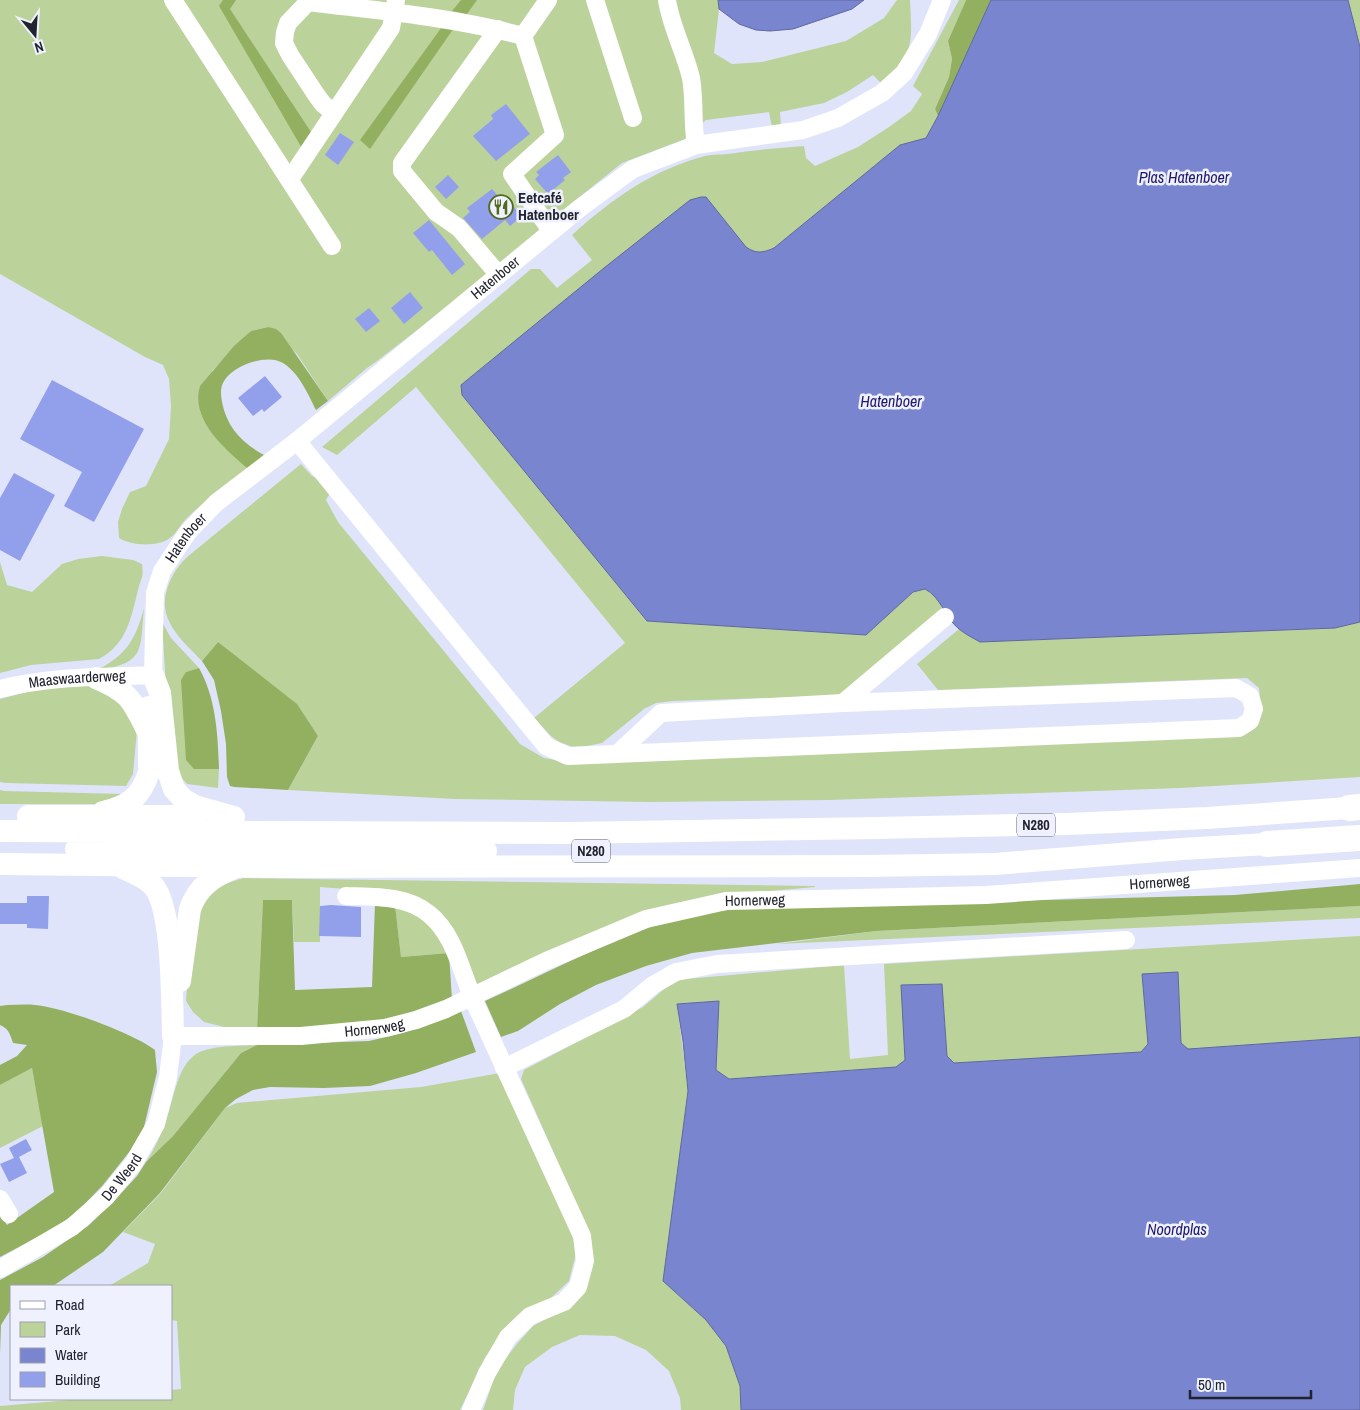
<svg xmlns="http://www.w3.org/2000/svg" width="1360" height="1410" font-family="'Archivo Narrow',sans-serif">
<style>
.green{fill:#bcd29b}
.forest{fill:#93b061}
.water{fill:#7985ce;stroke:#5f689e}
.building{fill:#929feb}
.lines{fill:none;stroke-linecap:round;stroke-linejoin:round}
.minor{stroke:#fff;stroke-width:18}
.major{stroke:#fff;stroke-width:22}
.highway{stroke:#fff;stroke-width:26}
.labels{text-anchor:middle;stroke-width:5;stroke-linejoin:round;paint-order:stroke}
.shield{fill:#eff2fe;stroke:#5f616c;stroke-width:1}
.shield-label{font-size:14px;font-weight:bold;fill:#21232d}
.poi-label{font-size:15px;font-weight:bold;fill:#21232d;stroke:#eff2fe;text-anchor:start}
.street-label{font-size:15px;fill:#21232d;stroke:#eff2fe}
.water-label{font-size:16px;font-style:italic;fill:#1e186e;stroke:#eff2fe}
</style>
<rect width="100%" height="100%" fill="#dfe4fb"/>
<path class="green" d="M0 0H718L719 9 714 53 732 64 762 62 846 41 884 18 897 0H910C912 44 915 51 882 84L873 75 847 92 824 103 780 112 781 126 772 127 769 112 706 120 685 139 622 163 553 218 486 277 377 361 367 368 328 401 297 354 268 327 251 331 212 371 219 441 248 469C228 485 206 499 188 517 181 523 177 533 170 538 159 547 131 546 119 538L118 522 122 509 130 492 146 486 169 439 171 406 169 379 163 365 145 357 0 274Z
M959 0H966L948 41 952 59 949 77 935 109 938 116 926 138 900 145 774 248C763 253 756 254 746 247L706 197 677 210 461 385 462 395 647 621 866 635 913 592 925 589 935 596 944 611 843 694 829 696 673 701 656 703 644 709 602 743 587 746 573 747 559 742 551 736 534 718 625 643 416 387 337 455 322 447 531 269H540L557 288 592 260 572 235C612 199 652 170 705 156 712 154 720 155 728 154 753 150 778 148 804 146L806 158 815 166 858 147 889 127 911 111 922 94 913 86Z
M1348 0H1360V47Z
M301 464 312 476 319 479 330 493 326 500 338 522 520 744 544 758 566 762 1239 732 1261 708 1259 688 1247 678 938 690 917 664 959 629 980 642 1335 628 1360 622V777L1181 788 829 800 649 802 455 799 288 790 318 736 309 724 218 642 202 661C184 642 159 622 166 593 170 578 176 568 187 557Z
M102 556 133 560 142 564C144 579 141 577 138 590 131 618 127 644 99 659L31 665 0 673V562L7 585 32 592 62 564 78 559Z
M144 608C140 649 146 664 97 670 127 655 136 638 144 608Z
M162 622 171 638 199 668 186 672 194 769H219L218 788 187 784 178 774 167 705Z
M88 685 113 692 137 730 133 774 126 786 6 783 0 782V699L43 688Z
M0 790 4 791 122 794 97 804H0Z
M243 878 815 886V887L747 893 683 902 651 910 478 986 469 969 399 893 320 887V942H294L292 900H263L257 1029 228 1028 204 1022 193 1012 186 1001 188 972 197 912 207 895 219 886Z
M395 905 430 922 449 953 401 957Z
M1360 906V918L777 944 876 931Z
M1360 936V1037L1188 1049 1181 1043 1178 973 1143 974 1148 1044 1141 1052 954 1063 947 1056 942 984 902 985 905 1060 896 1067 729 1079 716 1070 719 1001 677 1004 688 1091 663 1281 706 1320 726 1346 740 1386 741 1410H681L680 1398 669 1371 646 1350 615 1336 580 1335 552 1347 525 1367 515 1390 513 1410H483L497 1370 516 1345 533 1326 575 1303 585 1286 564 1176 521 1079 524 1070 643 1007 675 980 844 965 850 1059 888 1055 884 964Z
M257 1045 241 1053 173 1136 146 1162C155 1148 161 1135 166 1120 174 1099 177 1067 196 1054 211 1045 240 1046 257 1045Z
M32 1068 43 1126 0 1148V1085Z
M500 1073 578 1246 569 1281 550 1299 513 1324 486 1356 460 1410H0V1406L81 1399H171V1390L181 1389 177 1321 171 1320V1286H109L148 1263 155 1244 123 1232 161 1193 225 1108 237 1103 421 1087Z"/>
<path class="forest" d="M223 0H236L230 9 313 135 303 150 219 6Z
M461 0H477L467 14 452 11Z
M966 0H991L938 116 935 109 949 77 952 59 948 41Z
M444 24 456 25 370 149 360 140Z
M268 327 276 329 281 333 328 401 316 410C308 394 299 373 283 363 266 353 231 366 223 383 220 389 221 396 222 402 227 428 243 444 266 456L248 469C225 449 190 420 200 386L234 346 251 331Z
M218 642 297 704 318 736 288 790 234 787 230 786 227 777 226 744 221 711 214 680 202 661Z
M199 668C216 698 218 735 219 769H194L186 760 181 680 186 672Z
M1360 884V906L876 931 692 953 646 966 596 985 560 1004 518 1031 501 1037 485 1001C541 976 595 947 653 926 681 915 713 912 743 908L1235 895Z
M263 900H292L295 990 372 987 375 903 395 905 401 957 449 953 452 1000 384 1021 282 1030 257 1029Z
M7 1005C16 1005 26 1004 35 1005 62 1007 133 1033 155 1050L157 1072 144 1127 130 1151 103 1185 75 1214 51 1230 0 1257V1214L7 1225 54 1192 32 1068 0 1085V1065L17 1056 27 1045 13 1043C10 1034 9 1029 0 1025V1006Z
M461 1011 476 1052 416 1073 370 1086 324 1088 270 1087 253 1090 236 1099 225 1108 160 1193 103 1252 53 1286H11V1309L1 1325 0 1354V1280L43 1257 88 1226 113 1202 137 1176 146 1162 173 1136 241 1053 257 1045 369 1041 403 1033Z"/>
<path class="water" d="M718 0H864L852 9 793 29 770 31 756 30 739 24 719 9Z
M991 0H1348L1360 47V622L1335 628 980 642C973 638 965 634 959 629 945 618 941 597 925 589L913 592 866 635 647 621 462 395 461 385 604 268 690 200 701 197H706L746 247C756 254 763 253 774 248L900 145 926 138 938 116Z
M1178 972 1181 1043 1188 1049 1360 1037V1410H741L740 1386 726 1346 706 1320 663 1281 688 1091 683 1041 677 1004 719 1001 716 1070 729 1079 896 1067 905 1060 901 985 942 984 947 1056 954 1063 1141 1052 1148 1044 1142 974Z"/>
<path class="building" d="M506 104 530 134 496 161 473 136 493 119 491 115Z
M340 133 354 142 338 165 325 155Z
M558 155 571 172 563 178 565 180 548 194 535 179 539 175 536 172Z
M448 175 459 187 446 199 435 187Z
M492 189 508 207 511 204 522 216 510 226 505 220 482 239 463 218 470 212 467 208Z
M429 220 465 264 452 275 432 250 429 252 413 233Z
M410 292 423 308 404 324 391 308Z
M369 308 380 321 366 332 355 319Z
M265 376 282 397 264 412 262 409 253 416 238 398Z
M52 380 144 429 94 522 64 506 82 472 20 439Z
M14 473 55 495 20 561 0 550V498Z
M27 896H49L48 929 27 928V924H0V903H27Z
M331 905 361 907V937L319 936 320 906Z
M26 1139 32 1150 19 1157 27 1173 9 1182 0 1164 14 1158 9 1148Z"/>
<g class="lines">
<g class="minor">
<path d="M173 0 332 246"/>
<path d="M307 0 308 2C380 11 453 17 523 36L555 135 512 174 551 231"/>
<path d="M595 0 633 118"/>
<path d="M667 0C671 27 685 52 691 78 695 100 692 123 696 145"/>
<path d="M308 2 288 23 285 32 284 43 290 55 317 96 323 104 334 113"/>
<path d="M498 29 402 163V171L436 212 459 228 498 274"/>
<path d="M523 36 548 0"/>
<path d="M290 179 391 28 396 0"/>
<path d="M297 441 546 746 568 756 1239 728 1250 721 1254 709 1250 696 1236 688 843 703 661 713 617 754"/>
<path id="s1" d="M0 689C50 676 102 677 153 675L155 593 162 571 188 532 216 503 297 441 580 208 633 169 696 145 803 130 838 118 882 93 904 73 928 34 942 0"/>
<path d="M843 703 945 617"/>
<path d="M346 896C374 897 406 895 429 914 455 935 461 972 474 1001 510 1080 546 1158 582 1236L585 1261 578 1287 564 1302 530 1316 508 1337 487 1373 471 1410"/>
<path d="M504 1068 624 1009 653 985 676 972 717 964 1126 940"/>
<path d="M0 1199 9 1214"/>
<path id="s2" d="M0 1269 72 1227 106 1197 133 1164 156 1124 168 1077 173 1036H301L385 1028 416 1020 446 1009 546 961 646 919 726 901 986 895 1360 868"/>
</g>
<path class="major" d="M153 675 160 693 168 771 174 789 183 799 195 806 234 817
M96 678C130 692 132 700 148 732
M103 812C128 807 141 797 149 772V707
M28 816H196
M0 831 570 833 877 828 1067 824 1207 818 1349 808
M76 849 486 851
M0 864 280 867 868 866 995 864 1182 849 1267 844
M123 868C134 873 148 878 155 888 173 913 172 1003 173 1036
M180 981 190 909C198 886 213 877 234 868"/>
<path class="highway" d="M1349 808 1360 807
M1267 844 1360 838"/>
</g>
<defs>
<g id="restaurant-ring" transform="scale(1.25)"><circle r="9.5" fill="#eff2fe" stroke="#516a1b" stroke-width="1.5"/><path d="M-5-6h1v4h1v-4h1v4h1v-4h1v5L-1.5 .5V6h-2V.5L-5-1ZM5-6V6H3V1.5H1.5Q1.5-4 5-6Z" fill="#516a1b"/></g>
</defs>
<g fill-rule="evenodd">
<use href="#restaurant-ring" x="501" y="207"/>
</g>
<g class="labels">
<g class="shield">
<rect x="1017" y="813.5" width="38" height="23" rx="4"/>
<rect x="572" y="839.5" width="38" height="23" rx="4"/>
</g>
<g class="shield-label">
<text x="1036" y="830">N280</text>
<text x="591" y="856">N280</text>
</g>
<g class="poi-label">
<text x="518" y="203">Eetcafé<tspan x="518" dy="17">Hatenboer</tspan></text>
</g>
<g class="street-label">
<text dy="5" stroke="none"><textPath href="#s1" startOffset="705">Hatenboer</textPath></text>
<text dy="5" stroke="none"><textPath href="#s1" startOffset="300">Hatenboer</textPath></text>
<text dy="5" stroke="none"><textPath href="#s1" startOffset="78">Maaswaarderweg</textPath></text>
<text dy="5" stroke="none"><textPath href="#s2" startOffset="1319">Hornerweg</textPath></text>
<text dy="5" stroke="none"><textPath href="#s2" startOffset="914">Hornerweg</textPath></text>
<text dy="5" stroke="none"><textPath href="#s2" startOffset="509">Hornerweg</textPath></text>
<text dy="5" stroke="none"><textPath href="#s2" startOffset="154">De Weerd</textPath></text>
</g>
<g class="water-label">
<text x="1184" y="183">Plas Hatenboer</text>
<text x="891" y="407">Hatenboer</text>
<text x="1177" y="1235">Noordplas</text>
</g>
</g>
<rect x="10" y="1285" width="162" height="115" fill="#eff2fe" stroke="#9d9faa"/>
<rect x="20" y="1301" width="25" height="8" fill="#ffffff" stroke="#9d9faa"/>
<text x="55" y="1310" font-size="15" fill="#21232d">Road</text>
<rect x="20" y="1322" width="25" height="15" fill="#bcd29b" stroke="#9d9faa"/>
<text x="55" y="1335" font-size="15" fill="#21232d">Park</text>
<rect x="20" y="1348" width="25" height="15" fill="#7985ce" stroke="#9d9faa"/>
<text x="55" y="1360" font-size="15" fill="#21232d">Water</text>
<rect x="20" y="1372" width="25" height="15" fill="#929feb" stroke="#9d9faa"/>
<text x="55" y="1385" font-size="15" fill="#21232d">Building</text>
<g transform="translate(35 35) rotate(162)" stroke="#eff2fe" stroke-width="4" paint-order="stroke">
<path d="M0-4L9 19L0 12L-9 19Z" fill="#21232d"/>
<text y="-8" font-size="14" font-weight="bold" text-anchor="middle" fill="#21232d">N</text>
</g>
<path d="M1190 1390v8h121v-8" fill="none" stroke="#21232d" stroke-width="2.5"/>
<text x="1198" y="1390" font-size="15" fill="#21232d" stroke="#eff2fe" stroke-width="4" paint-order="stroke">50 m</text>
</svg>
